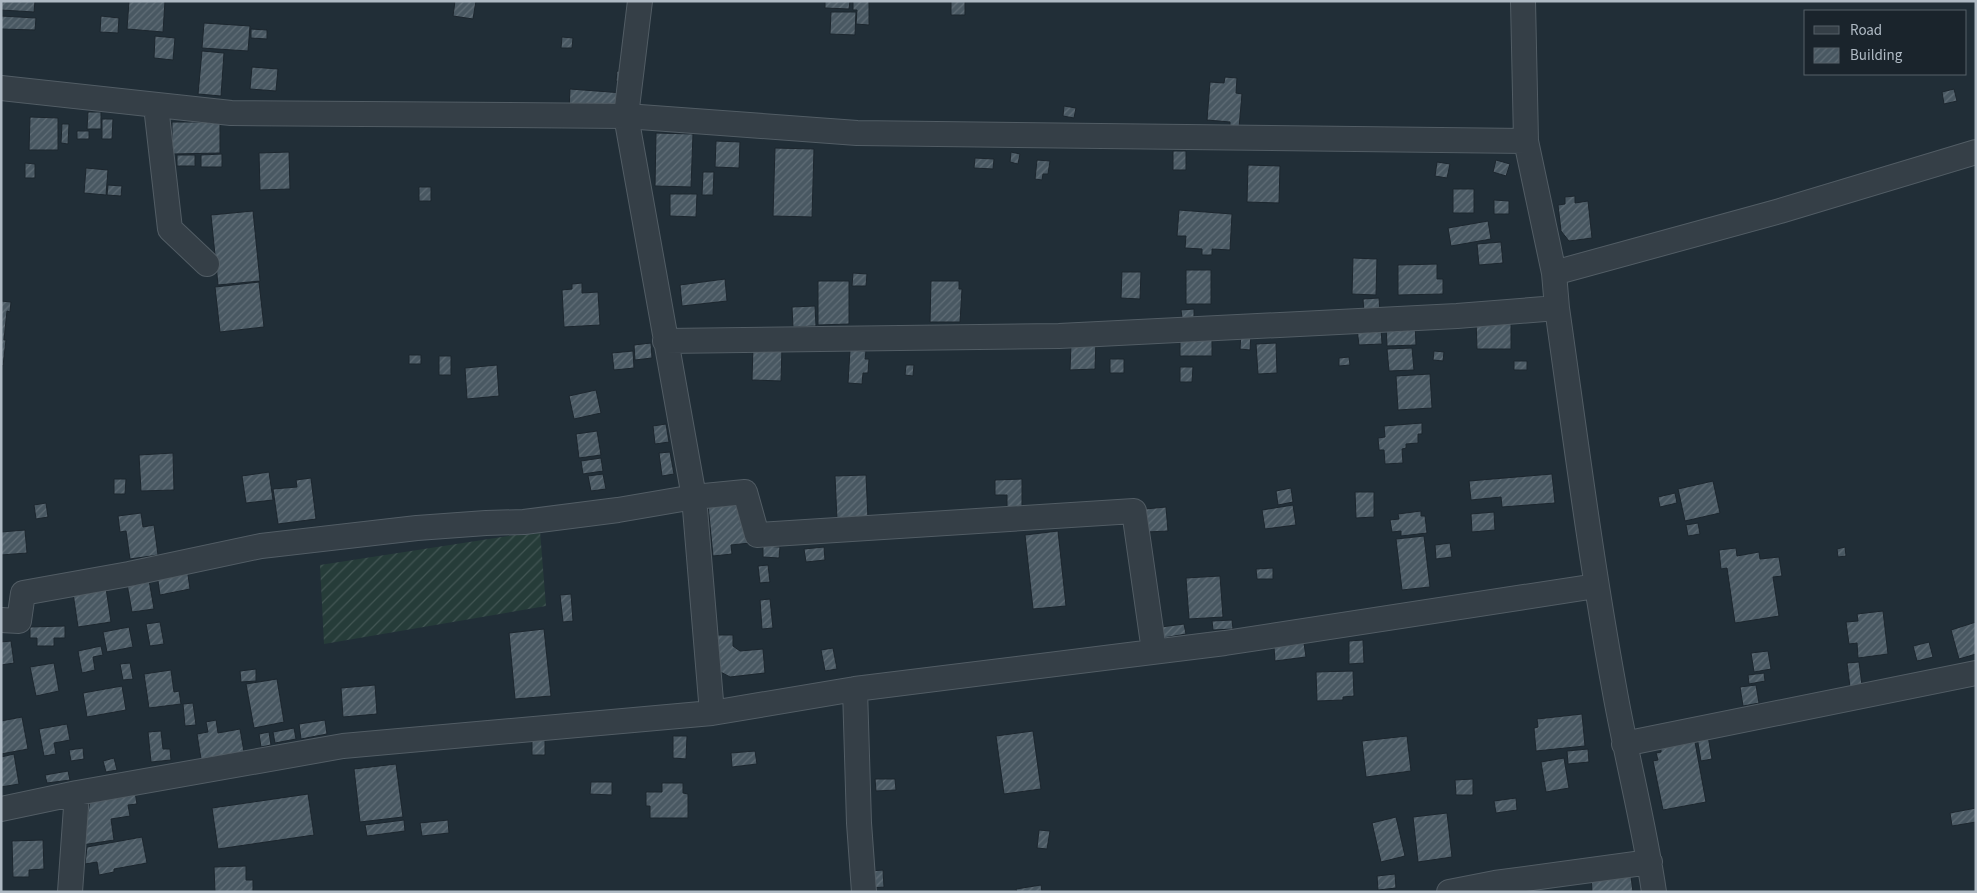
<svg xmlns="http://www.w3.org/2000/svg" width="1977" height="893" font-family="'Source Sans 3',sans-serif">
<style>
.garden{fill:url(#garden-furrows)}
.building{fill:url(#building-hatch);stroke:#1c262e}
.lines{fill:none;stroke-linecap:round;stroke-linejoin:round}
.minor-casing{stroke:#525d65;stroke-width:26}
.minor{stroke:#353f47;stroke-width:24}
</style>
<defs>
<pattern id="garden-furrows" width="10" height="10" patternUnits="userSpaceOnUse" patternTransform="scale(1.25)"><rect width="10" height="10" fill="#263c39"/><path d="M-1 1l2-2M0 10L10 0M9 11l2-2" fill="none" stroke="#435654"/></pattern>
<pattern id="building-hatch" width="6" height="6" patternUnits="userSpaceOnUse" patternTransform="scale(1.25)"><rect width="6" height="6" fill="#495862"/><path d="M-1 1l2-2M0 6l6-6M5 7l2-2" fill="none" stroke="#616e77"/></pattern>
</defs>
<rect width="100%" height="100%" fill="#212e37"/>
<path class="garden" d="M540 531 546 606 324 644 320 565Z"/>
<path class="building" d="M1 1H35L34 12 1 10Z
M129 1H165L163 32 127 29Z
M455 1H476L473 19 453 16Z
M825 1H850L849 9 825 8Z
M853 1H869V25L856 24 857 10H853Z
M951 1H965V15H951Z
M831 12H856L855 35 830 34Z
M1 16 36 18 35 30 1 29Z
M101 16 119 18 118 33 100 32Z
M204 23 250 26 248 51 202 48Z
M251 29 267 30V39L251 38Z
M155 36 175 38 173 60 154 58Z
M562 37 573 38 572 48H561Z
M202 51 224 53 221 96 198 94Z
M252 67 278 69 276 91 250 89Z
M617 71 627 72V82L616 81Z
M1225 77 1237 78 1236 93 1242 94 1239 128 1230 127V122L1207 120 1210 82 1224 83Z
M570 89 623 93 622 114 569 111Z
M1954 89 1957 101 1944 104 1942 92Z
M1064 106 1076 108 1074 118 1063 116Z
M88 112H101V129H87Z
M30 117 58 118V150H29Z
M102 119H113L112 139H102Z
M172 122H220V153L172 154Z
M62 124H69L68 144 61 143Z
M77 131H89V139H77Z
M656 133 693 134 691 187 655 186Z
M716 141 740 142 739 168 715 167Z
M775 148 814 149 812 217 773 216Z
M1173 151H1186V170H1173Z
M289 152 290 189 260 190 259 153Z
M1011 152 1020 154 1018 164 1010 162Z
M222 154V167H201V155Z
M177 155H195V166H177Z
M975 158 994 159 993 169 974 168Z
M1037 160 1050 161 1048 174H1043L1042 180 1035 179Z
M1496 160 1510 164 1506 176 1493 172Z
M1437 162 1450 164 1447 178 1435 176Z
M25 163 35 164V178H25Z
M1248 165 1280 166 1279 203 1247 202Z
M86 168 108 170 106 195 84 193Z
M703 172H714L713 195H702Z
M108 185 122 186 121 196 107 195Z
M419 187H431V201H419Z
M1453 189H1474V213H1453Z
M670 194H697L696 217 670 216Z
M1575 196V203L1588 201 1592 238 1569 241 1561 231 1558 205 1565 204V197Z
M1494 200 1509 201V214H1494Z
M1179 210 1232 214 1230 250 1212 249V255H1202V249L1185 248 1186 236H1177Z
M253 211 260 281 218 285 211 215Z
M1488 221 1491 239 1451 246 1448 228Z
M1501 242 1503 263 1479 265 1477 244Z
M1353 258 1377 259 1376 295 1352 294Z
M1437 264V279H1443V294L1398 295V265Z
M1186 270H1211V304H1186Z
M1122 272H1141L1140 299 1121 298Z
M853 273 867 274 866 286H852Z
M725 279 727 301 682 306 680 285Z
M818 281H849V324L818 325Z
M931 281H959V289H962L960 322H930Z
M259 282 264 327 220 332 215 287Z
M582 283V293L598 292 600 325 564 327 562 290 572 289V284Z
M1379 298 1380 312 1364 313 1363 299Z
M1 301 11 302 10 312 7 311 4 340H6L3 366 1 365Z
M815 306 816 326 793 327 792 307Z
M1194 309V317L1182 318 1181 310Z
M1511 318V349H1477L1476 319Z
M1415 324 1416 345 1387 346 1386 325Z
M1381 327 1382 344 1359 345 1357 329Z
M1241 333 1251 334 1250 350 1240 349Z
M1180 336H1212V356H1180Z
M1096 340 1095 369 1070 370 1071 344Z
M651 343 652 358 635 360 634 345Z
M1276 343 1277 373 1258 374 1256 344Z
M753 346 782 347 781 381 752 380Z
M1412 348 1414 370 1389 371 1387 349Z
M850 350 866 351 865 359H869L868 373H863L862 384 848 383Z
M633 351 634 368 614 370 612 353Z
M1434 351 1444 352 1443 361 1433 360Z
M409 355H421V364H409Z
M439 356H451V375H439Z
M1349 357 1350 365 1339 366V358Z
M1110 359H1124V373H1110Z
M1514 361H1527V370H1514Z
M497 365 499 396 467 399 465 368Z
M906 365H914L913 376 905 375Z
M1180 367H1193L1192 382H1180Z
M1430 374 1432 408 1398 410 1396 376Z
M596 390 601 413 574 419 569 396Z
M1422 423V434H1418V443L1406 444V448L1402 449 1403 463 1385 464 1384 450H1379L1378 438 1385 437 1384 426Z
M666 424 669 442 655 444 653 426Z
M597 431 601 455 579 458 576 434Z
M670 452 674 474 662 476 659 453Z
M173 453 174 490 141 491 139 455Z
M601 458 603 471 583 474 581 461Z
M269 472 273 500 246 503 242 476Z
M603 474 606 489 591 491 588 476Z
M1552 474 1555 503 1502 507 1501 497 1471 500 1469 481Z
M866 475 868 519 837 520 835 476Z
M311 478 316 519 278 524 273 489 297 487 296 480Z
M114 479H126L125 494H114Z
M1022 479V508H1007V495H995V480Z
M1713 481 1720 513 1685 521 1678 489Z
M1291 488 1293 502 1278 505 1276 491Z
M1355 492H1374V517L1356 518Z
M1675 493 1677 503 1660 507 1658 497Z
M745 501 750 543 731 545 732 554 713 556 708 505Z
M46 503 48 517 36 519 34 505Z
M1293 505 1296 525 1265 529 1262 510Z
M1166 507 1168 531 1147 532 1145 509Z
M1421 511V516H1425L1427 533 1401 536V531L1392 532 1390 520 1399 519 1398 514Z
M1494 512 1495 530 1472 532 1471 514Z
M141 513 143 527 154 525 158 555 130 559 126 531 120 532 118 516Z
M1698 523 1700 534 1688 536 1686 525Z
M25 530 27 553 1 555V532Z
M1058 531 1066 606 1033 609 1025 535Z
M1424 536 1430 587 1402 590 1396 539Z
M1450 543 1452 557 1436 559 1435 545Z
M763 546 780 547 779 558 763 557Z
M824 547 825 560 806 562 804 549Z
M1845 547 1846 556 1838 557 1837 549Z
M1736 548 1737 556 1759 552 1760 559 1779 557 1782 576 1773 577 1779 616 1735 623 1727 568 1721 569 1719 550Z
M768 565 770 582 760 583 758 566Z
M187 568 190 589 160 595 157 574Z
M1273 568V579H1257L1256 569Z
M1220 576 1223 617 1189 619 1186 578Z
M149 580 154 609 132 612 127 584Z
M106 588 111 622 78 627 73 593Z
M571 594 573 621 563 622 560 595Z
M770 599 773 628 762 629 760 600Z
M1883 611 1888 654 1858 658 1857 643 1849 644 1846 622 1858 621 1857 614Z
M1232 620 1233 629 1213 630 1212 621Z
M160 622 164 644 150 646 146 624Z
M1976 622V654L1959 659 1951 630Z
M1184 624 1186 634 1163 638 1161 627Z
M65 626V638H54V646H37V638H30V627Z
M129 627 133 647 107 652 103 632Z
M544 629 551 696 515 699 509 633Z
M716 635H733V646L740 651 763 649 765 673 730 677 715 669Z
M1363 640 1364 663 1349 664V641Z
M11 641 14 663 1 665V642Z
M1929 642 1933 657 1917 661 1913 646Z
M1304 643 1306 657 1275 661 1274 647Z
M101 646 103 655 93 657 95 670 82 673 78 651Z
M833 648 837 669 825 671 821 650Z
M1768 651 1771 669 1754 672 1751 653Z
M1859 662 1862 685 1850 687 1847 663Z
M54 663 59 691 36 696 30 667Z
M130 663 133 679 123 680 120 664Z
M256 669V681L241 682 240 671Z
M171 670 174 692 179 691 181 704 149 708 144 674Z
M1353 671 1354 696 1343 697V700L1317 701 1316 672Z
M1764 673 1765 681 1749 684 1748 675Z
M277 679 284 722 254 728 246 684Z
M375 685 377 714 343 717 341 688Z
M1756 685 1759 703 1743 706 1740 687Z
M122 686 126 710 87 717 83 693Z
M193 703 196 725 185 726 183 704Z
M1582 714 1585 746 1536 751 1534 728 1538 727 1537 719Z
M22 717 28 749 1 754V721Z
M216 720 218 733 240 729 244 752 201 759 197 734 208 732 206 722Z
M325 720 327 734 301 739 299 724Z
M67 724 70 740 54 743 56 754 44 756 39 729Z
M294 728 296 739 275 743 273 732Z
M161 731 163 749H170L171 760 151 762 148 732Z
M1033 731 1041 789 1004 794 996 736Z
M269 732 271 745 261 747 259 734Z
M673 736H687L686 759 673 758Z
M1407 736 1411 771 1366 777 1362 741Z
M1708 736 1712 759 1701 761 1697 737Z
M532 739H545V755H532Z
M1695 742 1706 802 1663 810 1653 761 1658 760 1656 753 1661 752V748Z
M83 748 84 759 71 761 69 750Z
M1588 749 1589 762 1568 764 1567 751Z
M755 751 757 764 732 767 731 753Z
M14 754 19 784 1 787V757Z
M114 758 117 770 106 772 103 761Z
M1564 758 1569 788 1546 792 1541 762Z
M396 764 403 817 360 822 354 769Z
M68 771 70 780 47 783 45 775Z
M875 779H895L896 790 876 791Z
M1473 779V795H1456L1455 780Z
M591 782H612V795L590 794Z
M662 783H683V793L688 794V818H650V806H646V792H662Z
M135 792 137 804 128 805 130 816 111 819 114 840 82 845 90 801Z
M308 794 314 835 218 849 212 808Z
M1516 798 1517 810 1496 813 1494 801Z
M1976 808V822L1952 826 1950 813Z
M1447 813 1452 857 1418 862 1413 817Z
M1396 817 1405 856 1381 862 1372 823Z
M404 820 405 831 367 836 365 825Z
M448 820 449 833 422 836 420 823Z
M1039 830 1050 831 1047 849 1037 848Z
M142 837 147 863 114 869V872L99 875 97 862 85 864 87 847Z
M43 840 44 869 29 870V877H13L12 841Z
M246 866V880H253V892H215L214 867Z
M1630 868 1633 892H1592L1591 874Z
M883 870 884 887 871 888 870 871Z
M1395 874 1396 888 1378 890 1377 876Z
M1041 885 1042 892H1017L1016 889Z"/>
<g class="lines">
<g class="minor-casing">
<path id="minor" d="M640 1 626 116 694 497 712 713
M1523 1 1526 141 1554 273 1557 308C1575 435 1591 561 1614 687 1626 756 1644 823 1654 892
M1 88 231 113 626 116 857 133 1526 141
M156 106 170 229 207 264
M1554 273 1780 211 1976 152
M665 341 1059 336 1457 316 1557 308
M1 620 19 621 23 593 129 574 261 546 417 528 486 523 524 522 618 510 694 497 745 492 757 535 1134 511 1154 651
M855 689 859 823 864 892
M1624 744 1976 673
M1 809 77 793 343 746 712 713 855 689 1225 643 1596 586
M70 892 77 793
M1449 892 1495 883 1650 862"/>
</g>
<use href="#minor" class="minor"/>
</g>
<rect width="1977" height="893" fill="none" stroke="#afbac4" stroke-width="5"/>
<rect x="1804" y="10" width="162" height="65" fill="#1a242c" stroke="#566069"/>
<rect x="1814" y="26" width="25" height="8" fill="#353f47" stroke="#566069"/>
<text x="1850" y="35" font-size="15" fill="#afbac4">Road</text>
<rect x="1814" y="48" width="25" height="15" fill="url(#building-hatch)" stroke="#566069"/>
<text x="1850" y="60" font-size="15" fill="#afbac4">Building</text>
</svg>
